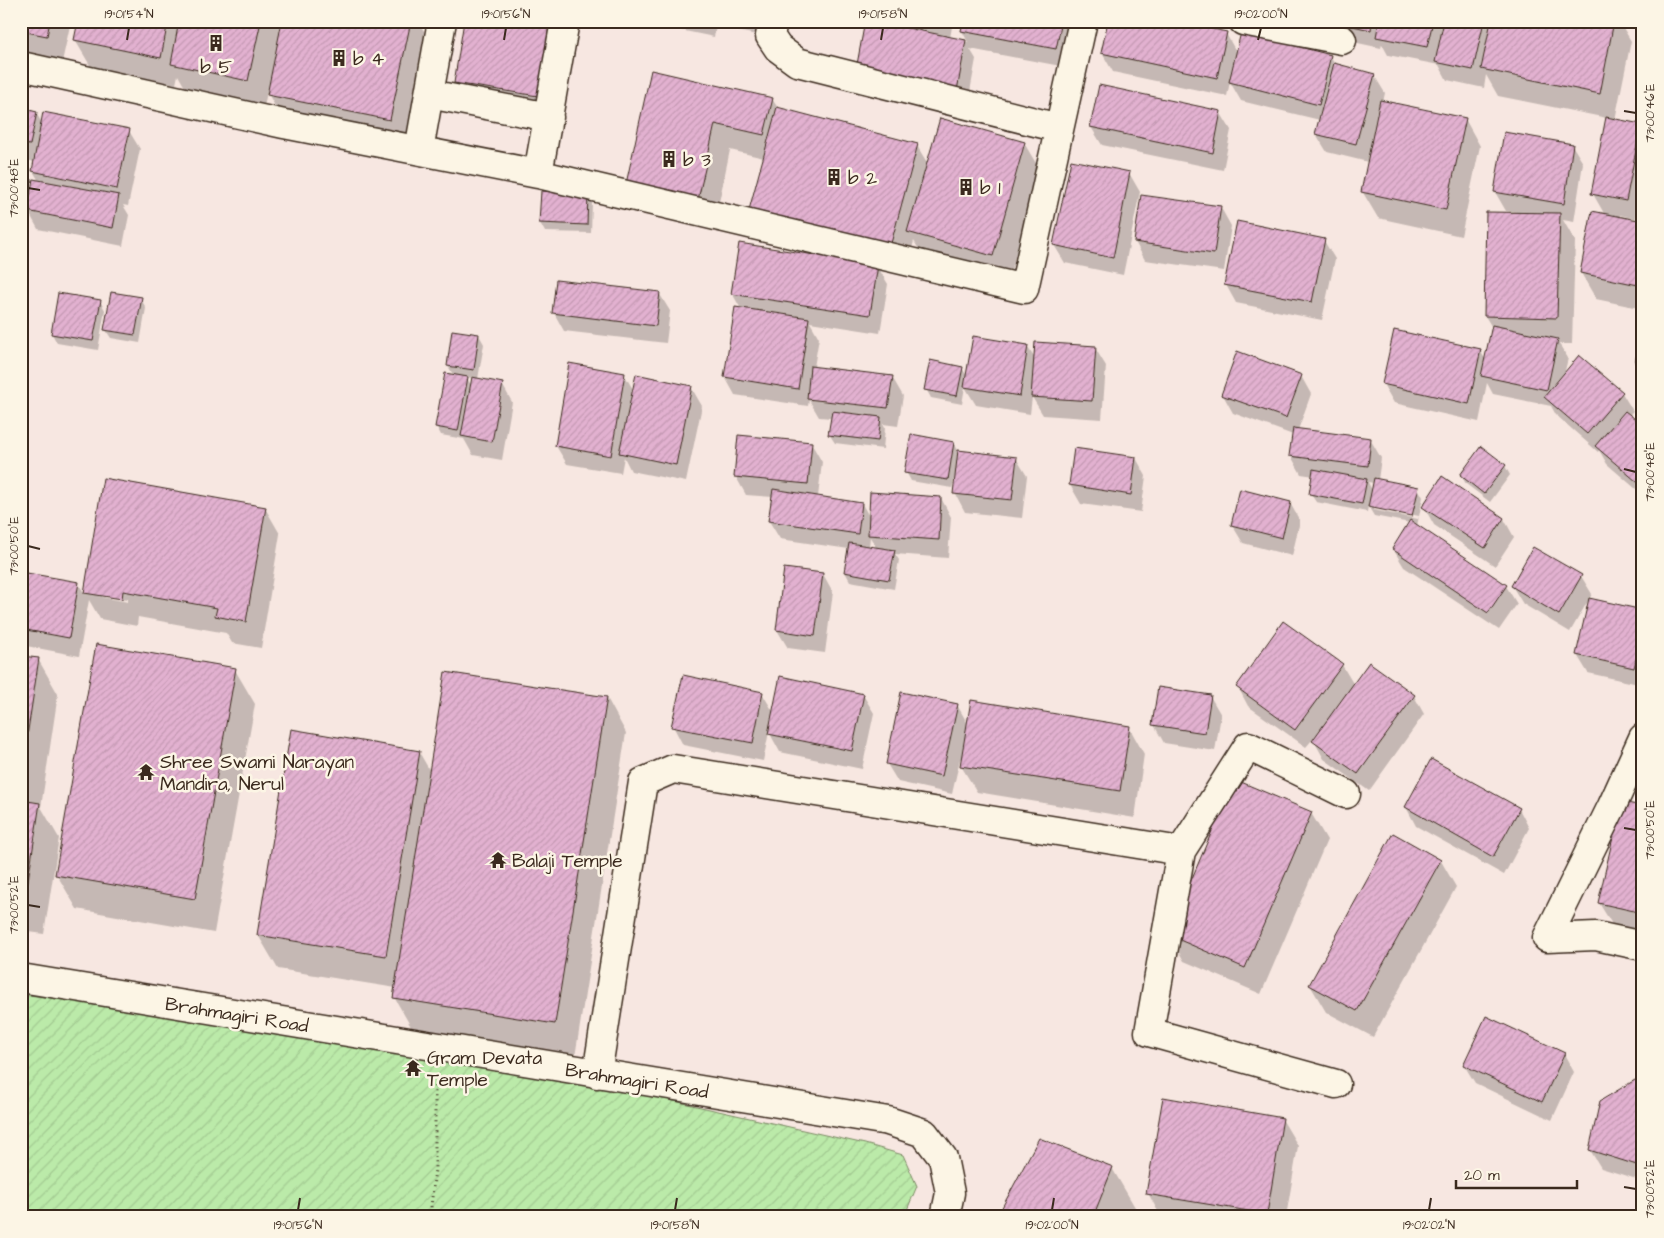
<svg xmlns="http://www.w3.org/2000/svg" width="1664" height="1238" font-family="'Architects Daughter',sans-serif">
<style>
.garden{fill:url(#garden-furrows);stroke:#7b8a64}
.shadow{fill:#0003;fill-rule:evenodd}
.building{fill:url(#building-hatch);stroke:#3b2a1e}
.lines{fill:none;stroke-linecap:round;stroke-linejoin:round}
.minor-casing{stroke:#3b2a1e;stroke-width:31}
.path{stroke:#3b2a1e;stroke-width:3;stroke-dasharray:1 4;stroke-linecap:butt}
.minor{stroke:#fcf5e5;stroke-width:28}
.ticks{fill:none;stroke:#3b2a1e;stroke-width:2}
.labels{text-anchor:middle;stroke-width:5;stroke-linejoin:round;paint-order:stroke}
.poi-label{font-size:19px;fill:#3b2a1e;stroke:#fcf5e5;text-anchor:start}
.street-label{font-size:19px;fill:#3b2a1e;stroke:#fcf5e5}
.neatline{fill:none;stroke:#3b2a1e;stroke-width:2}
.ticks-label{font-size:12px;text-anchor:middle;fill:#3b2a1e}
</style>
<defs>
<pattern id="garden-furrows" width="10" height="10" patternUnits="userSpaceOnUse" patternTransform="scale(1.25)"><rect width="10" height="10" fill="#bbeaa9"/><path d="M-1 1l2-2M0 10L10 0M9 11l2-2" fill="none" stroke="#a2c991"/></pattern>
<pattern id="building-hatch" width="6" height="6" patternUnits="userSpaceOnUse" patternTransform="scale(1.25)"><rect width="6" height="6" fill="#e2b1d0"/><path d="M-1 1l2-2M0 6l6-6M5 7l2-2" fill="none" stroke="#c398b2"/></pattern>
</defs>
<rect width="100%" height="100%" fill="#f7e7e1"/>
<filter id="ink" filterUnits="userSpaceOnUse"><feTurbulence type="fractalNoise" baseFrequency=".02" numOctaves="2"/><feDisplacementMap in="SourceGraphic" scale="10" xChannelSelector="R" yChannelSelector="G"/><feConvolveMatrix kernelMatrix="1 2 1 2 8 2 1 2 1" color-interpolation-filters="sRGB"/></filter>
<g filter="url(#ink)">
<path class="garden" d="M21 994 434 1047 865 1144 903 1155 917 1186 904 1217H21Z"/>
<path class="shadow" d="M21 21H71L62 62 21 54Z
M79 21H418L428 38 405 147 284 122 267 92 264 107 187 91 178 75 176 84 91 67 75 40Z
M465 21H552L548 113 466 101 455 82Z
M607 21H717L714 37 656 25 654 31Z
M724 21H780L776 39 728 29Z
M866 21H953L950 38 968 42 962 31 964 21H1075L1066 67 970 49 976 59 967 108Z
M1300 21H1619L1631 41 1615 120 1640 125 1643 129V185L1636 219 1620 215 1619 218 1643 223V309L1596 299 1581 273 1605 215 1593 194 1607 118 1498 96 1486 75 1484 88 1447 80 1439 65 1388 55 1382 44 1381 48 1307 32Z
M1226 34 1237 53 1330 56 1335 65 1374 75 1385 93 1383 102 1465 119 1480 146 1461 236 1378 218 1362 191 1368 162 1327 152 1316 134 1320 120 1241 101 1230 82 1227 96 1113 72 1102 53Z
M652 72 772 99 778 108 917 146 928 164 1024 143 1040 170 1008 282 924 258 914 241 905 274 877 266 888 284 880 333 810 322 819 338 814 367 892 377 903 396 898 426 883 424 885 428 883 449 835 443 829 434 832 418 819 417 809 400 808 406 735 395 725 377 741 309 732 293 858 263 764 158 730 150 714 226 643 211Z
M21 110 36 113 42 123 129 131 140 149 128 206 123 205 129 215 123 246 38 229 28 211 39 181 33 171 35 162 21 159Z
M1220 112 1231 130 1223 170 1102 145 1091 127Z
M1505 134 1572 145 1583 163 1574 222 1563 220 1575 241 1572 344H1559L1568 358 1564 375 1622 393 1633 411 1629 415 1643 427V495L1607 464 1599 450 1598 452 1556 415 1551 406 1493 394 1487 383 1479 422 1394 403 1383 384 1480 350 1486 361 1493 329 1485 316 1514 212 1506 211 1495 192Z
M1129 173 1140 192 1123 275 1065 263 1054 245Z
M587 194 592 203 591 233 545 232 540 223Z
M1221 208 1231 226 1224 271 1145 260 1135 242Z
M1324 241 1335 259 1322 320 1236 303 1226 285Z
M659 293 670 311 666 343 564 331 554 313Z
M141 299 146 308 140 343 111 338 105 329Z
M100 301 105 310 98 350 57 343 52 334Z
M1643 331V374L1636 362Z
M479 335 484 344 478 379 502 384 512 402 502 460 473 455 464 439 441 435 436 426 454 376 448 366ZM466 377 474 378 472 387Z
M1027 346 1035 359 1095 348 1106 366 1102 419 1043 415 1032 397 1030 414 976 405 965 387 962 404 931 398 926 389 962 368 967 376Z
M624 374 634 391 691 387 702 406 686 482 631 471 624 457 621 473 567 464 556 446Z
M1301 376 1311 394 1298 430 1370 439 1381 458 1378 480 1418 488 1423 497 1417 526 1506 586 1517 604 1499 630 1404 567 1393 549 1410 523 1374 516 1368 506 1367 512 1316 502 1310 493 1314 476 1301 474 1291 456 1293 435 1233 413 1223 395ZM1368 482 1374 483 1372 491ZM1374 507 1419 516 1418 519 1374 510Z
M811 443 822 462 818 497 862 504 870 518 941 498 951 517 948 558 895 554 899 560 894 589 850 581 845 572 849 549 780 539 769 521 773 497 746 495 736 477ZM870 537 877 549 869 547Z
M954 443 959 452 1016 458 1027 476 1022 518 965 512 955 493 957 476 955 475 952 488 911 481 906 472Z
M1075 449 1136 458 1146 476 1141 512 1081 504 1070 485Z
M1505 466 1510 475 1490 502 1466 484 1461 475Z
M104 480 265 508 280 534 261 648 232 643 226 633 138 617 137 626 100 619 89 600 79 656 21 645V573L78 583 85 594ZM102 595 128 599V602L102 597Z
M1290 503 1300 521 1292 556 1243 543 1232 525Z
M1424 507 1504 519 1514 537 1495 566 1434 525Z
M823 574 833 592 825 653 788 648 777 630Z
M1581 576 1592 594 1570 632 1523 604 1512 586Z
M1643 611V685L1588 673 1577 655Z
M21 657 38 659 58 694 41 807 59 838 44 934 21 931Z
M1342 665 1354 685 1414 696 1424 714 1369 791 1324 759 1313 739 1306 747 1248 706 1238 687Z
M235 670 255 704 214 933 77 909 57 875Z
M762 693 774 713 863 695 874 713 862 769 780 752 769 732 763 761 683 745 673 726Z
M1210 696 1221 715 1215 751 1164 743 1154 725Z
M607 698 626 733 575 1057 414 1032 394 997 396 988 278 969 258 935 419 752 430 771Z
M957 705 968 724 1129 727 1144 754 1135 818 977 792 961 766 962 759H960L952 794 898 782 887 764Z
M1406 807 1519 809 1529 828 1504 875 1416 826Z
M1643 808V936L1615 929 1599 903Z
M1311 813 1327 840 1261 994 1184 961 1169 935Z
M1441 861 1456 887 1373 1037 1326 1012 1310 985Z
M1564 1054 1574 1072 1552 1120 1475 1083 1464 1065Z
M1643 1083V1181L1601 1168 1590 1150Z
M1282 1119 1298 1146 1286 1217H1161L1148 1193Z
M1112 1168 1139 1214 1137 1217H999Z"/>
<path class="building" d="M21 21H50L47 36 21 31Z
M78 21H168L161 58 74 40Z
M179 21H261L248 81 171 64Z
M282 21H411L390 120 267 95Z
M464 21H550L538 96 454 83Z
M865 21H873L966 40 957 91 856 70Z
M963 21H1062L1056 49 961 31Z
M1108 21H1174L1227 32 1217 78 1101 53Z
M1329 21H1372L1371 30Z
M1379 21H1433L1427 47 1376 37Z
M1444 21H1484L1473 70 1435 62Z
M1491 21H1614L1600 94 1481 69Z
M1241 32 1331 55 1319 105 1229 82Z
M1334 63 1375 74 1356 144 1315 134Z
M651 70 773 98 764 135 715 124 698 200 626 184Z
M1099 85 1221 111 1213 153 1090 127Z
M1380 100 1466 118 1446 210 1361 192Z
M777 107 918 144 890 247 749 210Z
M21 108 37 112 30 145 21 144Z
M43 112 130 129 117 189 32 171Z
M1606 117 1641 124 1626 201 1591 194Z
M940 118 1025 142 993 256 907 232Z
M1504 132 1573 144 1564 204 1494 192Z
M1071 160 1130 172 1113 258 1053 245Z
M33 179 119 195 113 228 27 211Z
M541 191 588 193 587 225 539 223Z
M1141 195 1221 206 1214 254 1134 242Z
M1592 211 1643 221V286L1580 273Z
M1486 212 1560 213 1557 318 1484 316Z
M1237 221 1325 239 1312 302 1224 285Z
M739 243 878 265 870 315 731 294Z
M556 280 660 292 656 326 552 313Z
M111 292 142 297 135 335 104 330Z
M58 293 101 300 93 341 51 334Z
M735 307 809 318 798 389 724 377Z
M1643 324V364L1635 363Z
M1492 325 1558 339 1547 390 1481 376Z
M452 330 479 334 474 370 447 366Z
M1394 330 1481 349 1469 404 1382 384Z
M973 336 1028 345 1020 396 964 387Z
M1035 342 1096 346 1092 401 1031 397Z
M1237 351 1302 375 1286 418 1221 395Z
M1579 355 1623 392 1587 434 1544 397Z
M930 360 963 367 957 396 924 390Z
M569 363 625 373 611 456 555 446Z
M810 366 893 376 888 408 807 399Z
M445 373 468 377 458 431 435 427Z
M636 374 692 386 676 465 619 453Z
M472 377 503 383 492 442 461 436Z
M832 411 881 417 878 441 828 435Z
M1625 411 1643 425V487L1595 446Z
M1293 428 1371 438 1368 466 1289 456Z
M911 434 954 442 948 480 904 473Z
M738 435 812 442 808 484 734 477Z
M1481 446 1506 465 1484 494 1460 475Z
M1074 448 1136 457 1131 495 1069 485Z
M958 450 1017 457 1012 500 953 494Z
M1313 469 1367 479 1362 504 1309 494Z
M1442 476 1504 518 1485 548 1422 507Z
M103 478 266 507 246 622 215 616 217 608 123 591 122 599 84 593Z
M1374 478 1419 487 1412 516 1368 507Z
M773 489 862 503 858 534 768 521Z
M1240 489 1291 502 1282 538 1231 525Z
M870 492 941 497 939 540 868 535Z
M1410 520 1507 585 1488 613 1392 549Z
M849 543 895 550 889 580 844 572Z
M1533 547 1582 575 1559 615 1511 586Z
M784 568 823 573 815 636 776 630Z
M21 572 79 582 69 638 21 629Z
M1589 598 1643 610V629L1634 668 1576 655Z
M1283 621 1343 664 1295 730 1236 687Z
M96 644 236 668 195 899 55 875Z
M21 656 39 658 21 776Z
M1369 662 1415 695 1358 774 1312 741Z
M445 672 607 697 555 1024 393 998Z
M683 675 763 692 753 743 671 727Z
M780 676 864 694 852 751 768 734Z
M1158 687 1211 695 1205 733 1152 725Z
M901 692 958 704 942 776 886 764Z
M971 700 1130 726 1120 791 960 766Z
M291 729 420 751 386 956 257 935Z
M1431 759 1520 808 1493 857 1405 807Z
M1234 779 1312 812 1245 968 1168 935Z
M21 800 40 803 25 900H21Z
M1621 802 1643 806V913L1598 903Z
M1393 833 1441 860 1357 1011 1309 985Z
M1486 1016 1565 1053 1542 1102 1463 1065Z
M1635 1080 1643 1082V1167L1589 1150 1600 1101Z
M1163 1097 1283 1118 1267 1214 1146 1194Z
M1039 1138 1113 1167 1093 1217H997Z"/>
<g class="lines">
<g class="minor-casing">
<path id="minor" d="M773 21 770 36 778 48 797 62 1059 128
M1243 21 1342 40
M21 66 284 124 538 174 1024 289 1083 21
M429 94 549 117
M419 150 442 21
M538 174 565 21
M1643 738 1612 806 1547 938 1596 936 1643 946
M21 978 888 1121 924 1133 943 1158 950 1193 945 1217
M597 1074 643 782 673 769 1181 851
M1336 1084 1149 1032 1181 851 1248 746 1346 794"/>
</g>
<path class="path" d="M430 1217 435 1169V1083"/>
<use href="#minor" class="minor"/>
</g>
</g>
<path class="ticks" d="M127 40 129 28M504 40 506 28M881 40 883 28M1258 40 1261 28M1624 111 1636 113M28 188 40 190M1624 469 1636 472M28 546 40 549M1624 828 1636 830M28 905 40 907M1624 1187 1636 1189M298 1210 300 1198M675 1210 677 1198M1052 1210 1054 1198M1429 1210 1431 1198"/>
<defs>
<g id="building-bare" transform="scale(1.35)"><path d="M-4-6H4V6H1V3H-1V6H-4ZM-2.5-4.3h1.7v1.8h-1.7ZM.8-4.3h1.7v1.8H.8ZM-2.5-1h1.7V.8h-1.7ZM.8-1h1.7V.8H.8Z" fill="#3b2a1e" stroke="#fcf5e5" stroke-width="2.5" paint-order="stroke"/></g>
<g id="temple-bare" transform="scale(1.35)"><path d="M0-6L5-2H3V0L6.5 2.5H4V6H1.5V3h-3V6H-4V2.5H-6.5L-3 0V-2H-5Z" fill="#3b2a1e" stroke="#fcf5e5" stroke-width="2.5" paint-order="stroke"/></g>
</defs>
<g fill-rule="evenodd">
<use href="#building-bare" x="216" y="43"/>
<use href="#building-bare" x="339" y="58"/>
<use href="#building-bare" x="669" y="159"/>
<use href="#building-bare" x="834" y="177"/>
<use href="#building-bare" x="966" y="187"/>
<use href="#temple-bare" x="146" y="772"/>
<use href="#temple-bare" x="498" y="860"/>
<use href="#temple-bare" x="413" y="1068"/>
</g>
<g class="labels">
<g class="poi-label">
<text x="353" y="65">b 4</text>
<text x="216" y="73" text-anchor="middle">b 5</text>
<text x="683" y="166">b 3</text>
<text x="848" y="184">b 2</text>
<text x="980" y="194">b 1</text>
<text x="160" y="768">Shree Swami Narayan<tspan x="160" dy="22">Mandira, Nerul</tspan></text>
<text x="512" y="867">Balaji Temple</text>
<text x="427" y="1064">Gram Devata<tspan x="427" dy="22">Temple</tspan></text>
</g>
<g class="street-label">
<text transform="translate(237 1014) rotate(9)" y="7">Brahmagiri Road</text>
<text transform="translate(637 1080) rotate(9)" y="7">Brahmagiri Road</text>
</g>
</g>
<rect width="1664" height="1238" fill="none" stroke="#fcf5e5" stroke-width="55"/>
<path d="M1456 1180v8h121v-8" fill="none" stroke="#3b2a1e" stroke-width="2.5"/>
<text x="1464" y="1180" font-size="15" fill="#3b2a1e" stroke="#fcf5e5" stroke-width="4" paint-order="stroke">20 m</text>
<rect x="28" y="28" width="1608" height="1182" class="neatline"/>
<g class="ticks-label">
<text x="129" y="18">19°01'54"N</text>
<text x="506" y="18">19°01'56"N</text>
<text x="883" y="18">19°01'58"N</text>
<text x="1261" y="18">19°02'00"N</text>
<text transform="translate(1650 113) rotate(-90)" y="4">73°00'46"E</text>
<text transform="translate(14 188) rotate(-90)" y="4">73°00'48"E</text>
<text transform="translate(1650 472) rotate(-90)" y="4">73°00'48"E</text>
<text transform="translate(14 546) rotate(-90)" y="4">73°00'50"E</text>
<text transform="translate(1650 830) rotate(-90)" y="4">73°00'50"E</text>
<text transform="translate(14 905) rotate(-90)" y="4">73°00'52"E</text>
<text transform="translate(1650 1189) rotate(-90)" y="4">73°00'52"E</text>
<text x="298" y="1229">19°01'56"N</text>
<text x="675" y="1229">19°01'58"N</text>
<text x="1052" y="1229">19°02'00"N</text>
<text x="1429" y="1229">19°02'02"N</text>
</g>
</svg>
